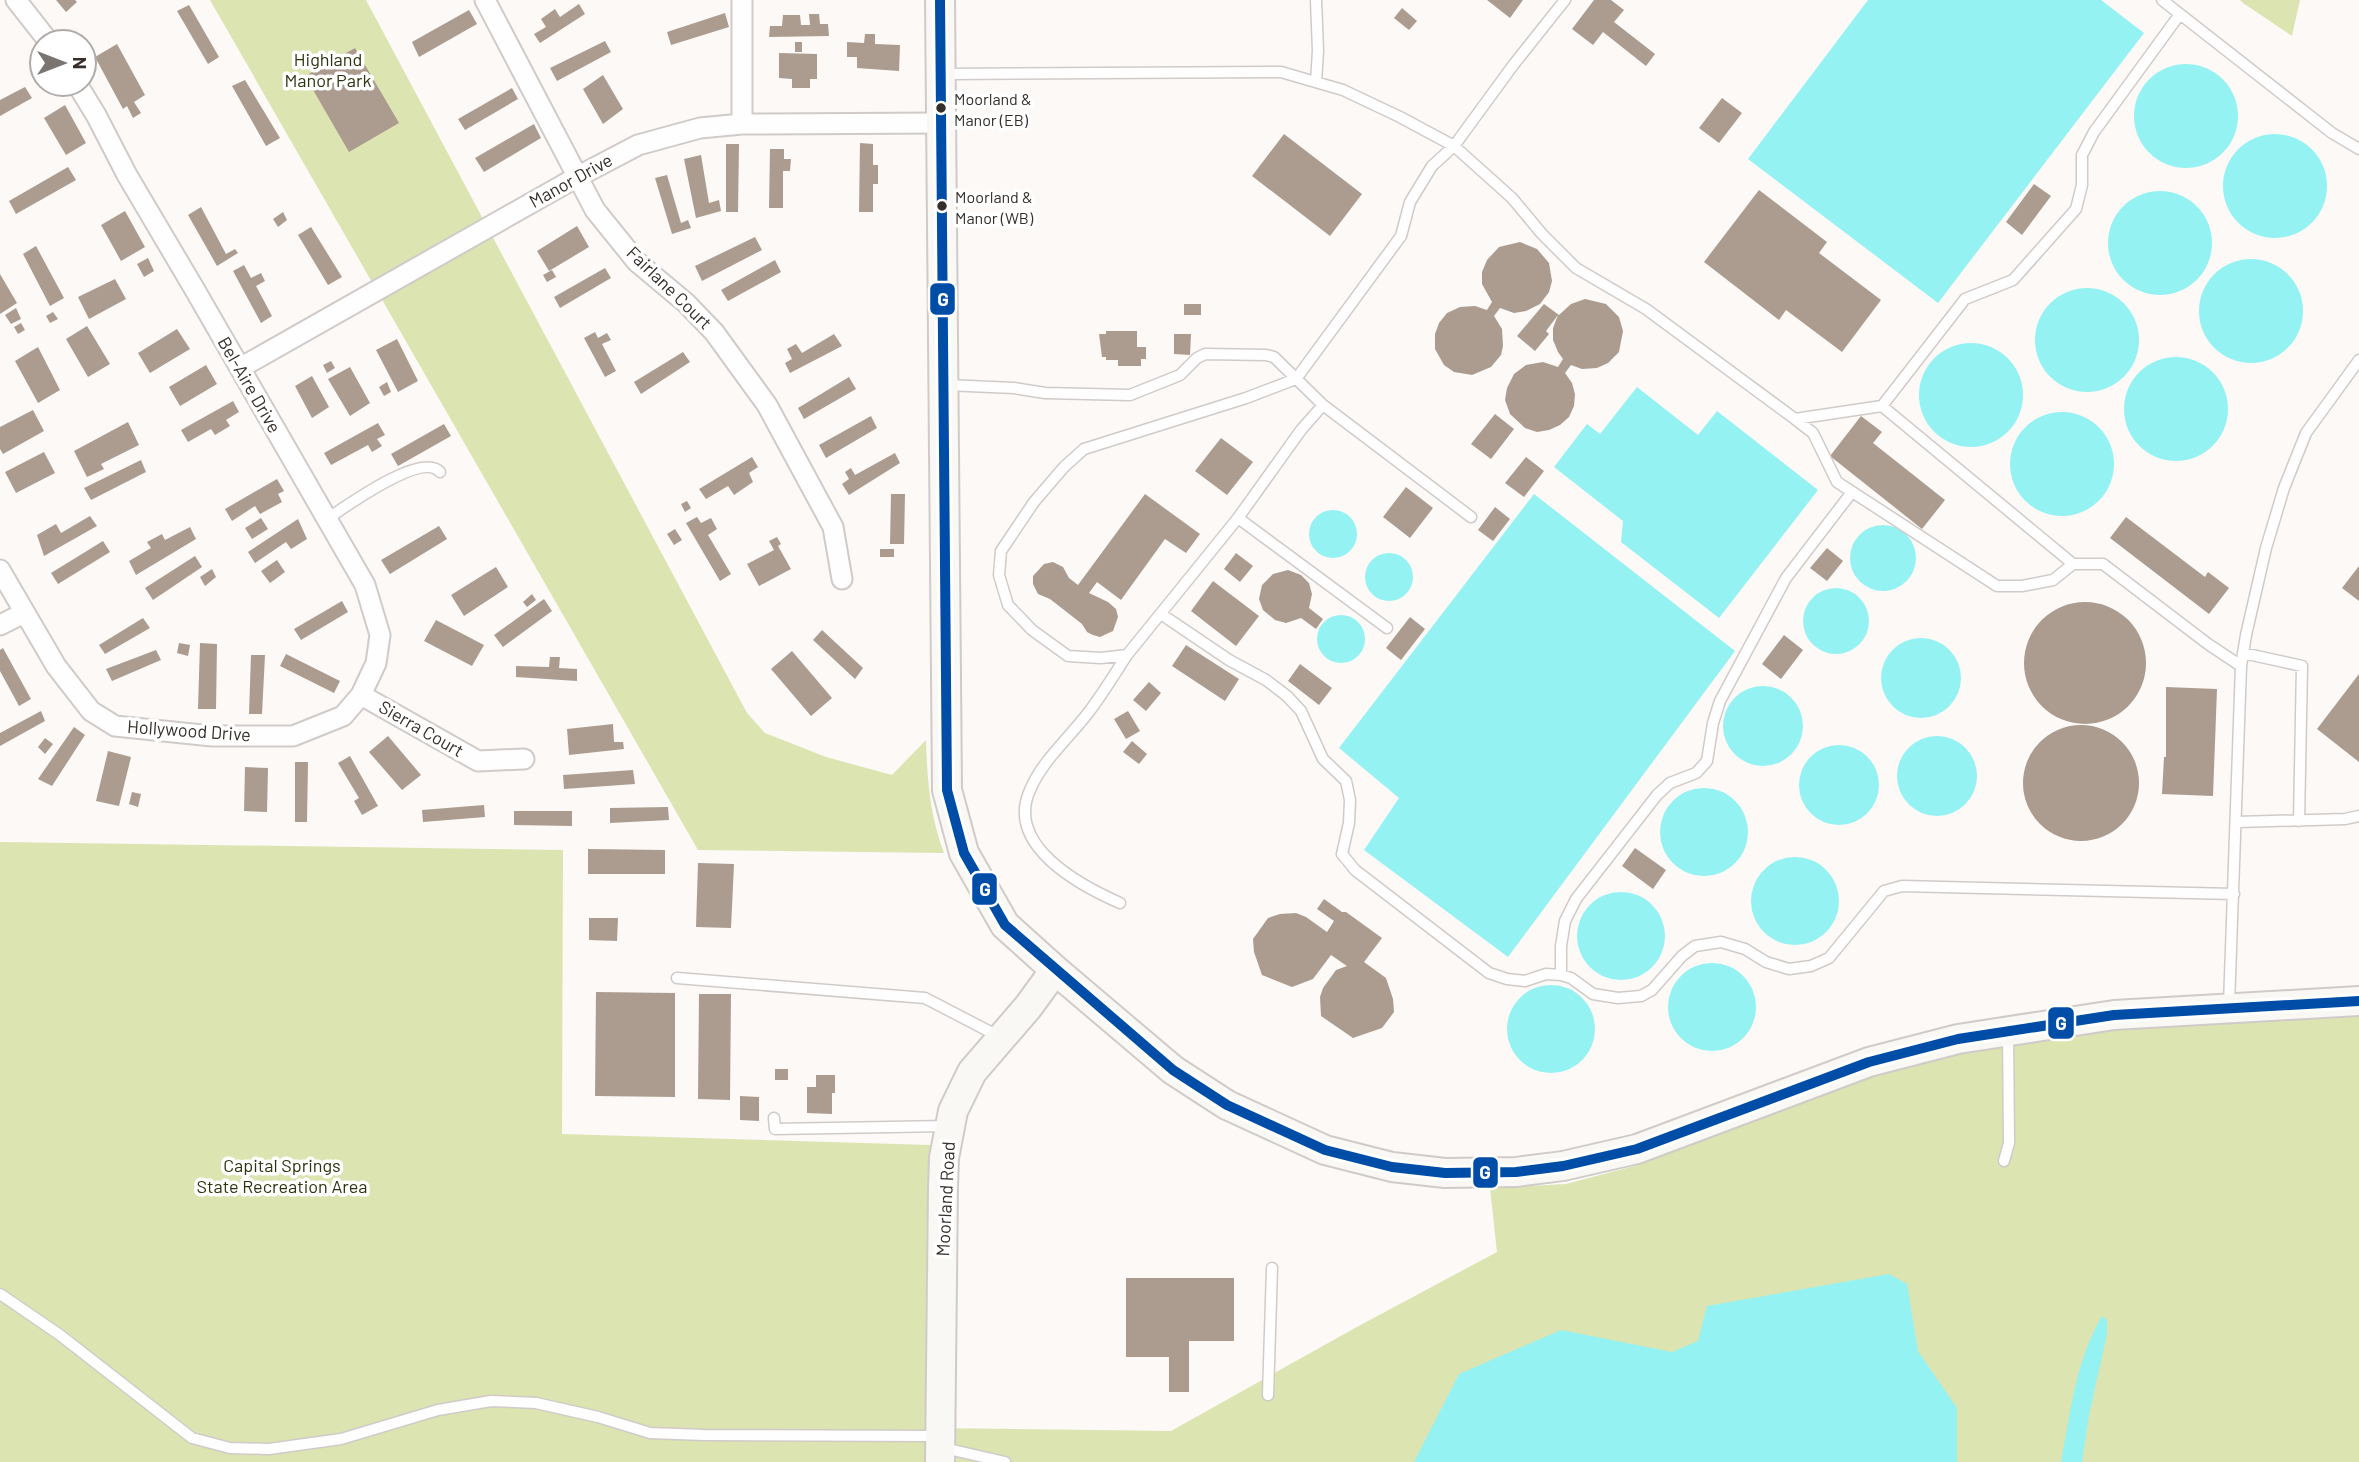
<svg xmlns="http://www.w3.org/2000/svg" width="2359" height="1462" font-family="Barlow,sans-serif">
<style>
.green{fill:#dce4b2}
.water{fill:#95f2f3}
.building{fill:#ab9c8f}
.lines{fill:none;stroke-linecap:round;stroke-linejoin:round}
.lane-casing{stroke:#d0cbc8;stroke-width:13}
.street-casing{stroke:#d0cbc8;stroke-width:23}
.secondary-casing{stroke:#d0cbc8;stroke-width:32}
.lane{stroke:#fffefe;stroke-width:10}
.street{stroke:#fffefe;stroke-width:19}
.secondary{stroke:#f9f8f4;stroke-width:28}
.bus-1-casing{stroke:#fff;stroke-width:16}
.bus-1{stroke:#004da8;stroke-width:10}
.bus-dot{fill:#352e29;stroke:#fff;stroke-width:2.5}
.labels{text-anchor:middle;stroke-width:7;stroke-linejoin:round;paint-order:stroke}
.bus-label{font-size:16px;fill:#352e29;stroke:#fff;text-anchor:start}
.park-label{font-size:18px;fill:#2d340e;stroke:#fff}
.street-label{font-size:18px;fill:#352e29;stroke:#fff}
.line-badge{stroke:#fff;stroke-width:2.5}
.badge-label{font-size:19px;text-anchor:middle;font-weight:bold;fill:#fff}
</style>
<rect width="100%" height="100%" fill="#fcf9f7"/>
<path class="green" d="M210 0H366L747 713 765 733 826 757 892 775 926 740C927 779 930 816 944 853L698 850Z
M2240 0H2300L2292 36 2243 3Z
M0 842 563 850 562 1134 931 1145 928 1193V1428L1171 1431 1355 1328 1497 1252 1490 1188 1566 1184 1638 1165 1855 1080 1931 1057 2074 1032 2359 1014V1462H0Z"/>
<path class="water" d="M1868 0H2101L2144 33 1938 303 1748 159Z
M2134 116a52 52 0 1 1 104 0a52 52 0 1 1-104 0Z
M2223 186a52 52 0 1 1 104 0a52 52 0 1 1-104 0Z
M2108 243a52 52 0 1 1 104 0a52 52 0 1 1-104 0Z
M2199 311a52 52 0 1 1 104 0a52 52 0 1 1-104 0Z
M2035 340a52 52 0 1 1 104 0a52 52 0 1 1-104 0Z
M1919 395a52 52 0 1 1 104 0a52 52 0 1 1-104 0Z
M2124 409a52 52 0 1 1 104 0a52 52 0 1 1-104 0Z
M1637 387 1698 435 1717 411 1818 490 1719 618 1621 542 1623 521 1554 467 1587 424 1600 434Z
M2010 464a52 52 0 1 1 104 0a52 52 0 1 1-104 0Z
M1534 494 1735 651 1508 957 1364 850 1399 798 1339 748Z
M1309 534a24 24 0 1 1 48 0a24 24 0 1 1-48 0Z
M1850 558a33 33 0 1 1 66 0a33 33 0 1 1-66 0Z
M1365 577a24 24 0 1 1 48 0a24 24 0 1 1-48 0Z
M1803 621a33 33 0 1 1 66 0a33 33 0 1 1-66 0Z
M1317 639a24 24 0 1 1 48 0a24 24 0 1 1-48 0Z
M1881 678a40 40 0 1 1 80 0a40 40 0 1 1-80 0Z
M1723 726a40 40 0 1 1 80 0a40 40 0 1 1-80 0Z
M1897 776a40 40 0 1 1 80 0a40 40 0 1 1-80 0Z
M1799 785a40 40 0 1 1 80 0a40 40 0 1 1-80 0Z
M1660 832a44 44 0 1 1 88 0a44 44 0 1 1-88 0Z
M1751 901a44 44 0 1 1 88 0a44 44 0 1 1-88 0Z
M1577 936a44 44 0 1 1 88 0a44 44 0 1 1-88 0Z
M1668 1007a44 44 0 1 1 88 0a44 44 0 1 1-88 0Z
M1507 1029a44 44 0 1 1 88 0a44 44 0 1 1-88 0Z
M1889 1274 1907 1284 1918 1351 1957 1408V1462H1414L1459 1374 1561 1330 1672 1352 1698 1341 1707 1306Z
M2102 1316 2107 1320V1334L2089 1415 2082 1462H2061C2071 1410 2075 1363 2102 1316Z"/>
<path class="building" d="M56 0H75L77 2 66 12Z
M1487 0H1523L1510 18Z
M1594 0H1611L1624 10 1614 22 1655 54 1646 66 1603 32 1593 45 1572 29Z
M579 4 585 14 540 43 534 34 546 27 541 19 555 9 560 17Z
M189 5 219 57 208 64 177 11Z
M1402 8 1417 21 1409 30 1394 18Z
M469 10 477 24 419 57 412 42Z
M725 13 729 27 671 45 667 32Z
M809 14H819L820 24H828L829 36 769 37 770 26H782L783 15H800L801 25H810Z
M865 34H875V44L900 45 899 71 857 68V57H847V42L864 43Z
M605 41 611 52 557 81 550 68Z
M795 42H802V52H795Z
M117 44 145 95 134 102 141 113 133 118 127 106 123 109 95 57Z
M355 48 399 123 349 152 305 76Z
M779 53 817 54V79H810V88H792V79L779 78Z
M603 75 623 109 603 124 583 89Z
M245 80 280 138 266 146 232 86Z
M25 87 32 98 0 116V100Z
M512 88 518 99 465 130 458 119Z
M1722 98 1742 113 1719 143 1699 128Z
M65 105 86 143 66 155 44 118Z
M534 124 541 138 484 172 475 158Z
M1284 134 1362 194 1330 236 1252 176Z
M860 143 873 144V165H878V184H873V212H859Z
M726 144H739L738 212H726Z
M770 149H784V159H791L790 171H783V208H769Z
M701 155 709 203 719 200 721 211 696 218 684 159Z
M68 167 76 180 16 214 9 201Z
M667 175 681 223 688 220 691 228 672 234 655 178Z
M2034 184 2051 196 2022 235 2006 222Z
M1759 190 1827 242 1819 253 1881 300 1842 352 1786 310 1779 320 1704 262Z
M201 207 226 254 235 249 238 253 217 266 188 215Z
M125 211 145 247 121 261 101 225Z
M283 212 287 220 278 227 273 219Z
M577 226 589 247 549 271 537 251Z
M311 227 342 277 328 285 298 235Z
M755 237 762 250 702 281 695 266Z
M1520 242 1537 249 1549 263 1552 281 1549 292 1540 304 1526 311 1514 313 1500 308 1494 316 1502 329 1503 346 1501 355 1491 367 1472 375 1454 372 1444 365 1435 349V334L1439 323 1447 313 1460 307 1475 306 1487 310 1492 302 1482 284V272L1487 260 1499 247Z
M36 246 64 298 50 306 23 254Z
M148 258 154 271 144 277 137 264Z
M775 260 781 272 728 301 721 290Z
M244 265 251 278 261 273 265 281 256 286 272 316 261 323 233 271Z
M605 268 611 278 560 308 554 297Z
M552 270 556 277 547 282 543 275Z
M0 274 17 303 0 314Z
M115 279 126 299 89 319 78 297Z
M1585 299 1606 304 1619 317 1623 331 1619 352 1608 363 1597 368 1582 369 1571 365 1565 373 1572 383 1575 394 1574 406 1569 417 1560 425 1549 430 1537 432 1525 428 1510 414 1505 400 1507 388 1514 374 1526 365 1543 362 1558 367 1563 359 1558 352 1553 340V328L1558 315 1546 331 1549 334 1535 351 1517 336 1544 304 1559 315 1571 304Z
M1184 304H1201V315H1184Z
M16 308 21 319 11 324 5 315Z
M53 312 58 319 50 323 46 316Z
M21 323 25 330 18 334 14 327Z
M87 326 110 364 88 377 66 339Z
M177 329 190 349 150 373 138 353Z
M1106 331H1137V347H1146V359H1141V366H1118V360H1106V357H1102L1099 334H1106Z
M595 332 598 338 607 333 611 340 602 344 616 371 605 377 584 338Z
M834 334 842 346 790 373 785 363 792 359 787 349 796 344 802 353Z
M1174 334H1191L1190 355 1174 354Z
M397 339 418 381 398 392 376 350Z
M38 347 60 390 38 403 15 361Z
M683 352 690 362 641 394 634 382Z
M331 361 335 368 327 373 323 365Z
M206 365 217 384 180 406 169 387Z
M350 367 370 403 350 416 328 379Z
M312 376 329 407 312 418 295 386Z
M849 377 856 389 804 419 798 408Z
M387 382 391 392 384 396 379 387Z
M233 401 239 412 226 420 230 426 215 435 211 429 188 442 181 430Z
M33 410 44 431 3 454 0 449V427Z
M1495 414 1514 429 1491 459 1471 444Z
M871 416 877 428 826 458 819 445Z
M1861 416 1882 432 1873 443 1945 500 1922 529 1830 456Z
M128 422 139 445 101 464 104 469 87 477 74 451Z
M378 423 385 435 377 439 382 446 372 452 368 445 331 465 324 453Z
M444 424 451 436 398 466 391 454Z
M1221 438 1253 462 1227 495 1195 471Z
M44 452 55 473 16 493 5 472Z
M895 453 900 463 849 495 842 484 849 479 845 472 851 468 855 475Z
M752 457 758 467 749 473 753 482 734 495 728 486 706 499 699 489Z
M1526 457 1544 471 1524 497 1505 483Z
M141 460 146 472 91 500 84 488Z
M277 479 284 491 278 494 282 502 260 514 255 506 232 521 225 509Z
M1406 487 1433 508 1410 538 1383 517Z
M891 494H905L904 544H890Z
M1145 494 1200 534 1186 553 1165 539 1121 600 1097 582 1089 593 1108 602 1116 609 1118 617 1113 631 1100 637 1093 635 1087 632 1082 624 1050 599 1038 594 1033 584V576L1044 564 1053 562 1063 567 1069 578 1078 585Z
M687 501 691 508 685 512 681 504Z
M1495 507 1510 519 1493 541 1478 530Z
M90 516 97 526 44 556 37 535 56 524 61 533Z
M697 517 701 523 711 518 717 529 708 535 731 574 720 581 686 523Z
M2126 517 2205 577 2208 572 2229 588 2209 614 2110 538Z
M261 518 268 529 252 539 245 528Z
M298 519 307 539 291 549 286 542 255 563 248 552Z
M439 526 447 539 390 574 381 560Z
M190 527 196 539 136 575 129 561 151 548 147 542 162 534 165 540Z
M675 529 682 540 674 545 667 534Z
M777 537 781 544 778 546 791 569 759 586 747 564 774 550 769 541Z
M103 541 110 552 58 584 51 573Z
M1827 548 1843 561 1827 581 1810 568Z
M880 549H894V557H880Z
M1236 553 1253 566 1240 582 1224 569Z
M195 556 202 567 153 600 145 588Z
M277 560 285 572 270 583 261 571Z
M2359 566V601L2342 588Z
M496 567 508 587 464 616 451 595Z
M212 569 216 577 205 586 200 577Z
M1288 570 1301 575 1309 583 1312 594 1309 608 1323 619 1316 629 1301 618 1286 623 1275 620 1263 610 1259 599 1262 585 1273 574Z
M1213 581 1259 616 1236 646 1191 611Z
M532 594 536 600 527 607 523 602Z
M544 599 552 611 503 647 494 635Z
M342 601 348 612 301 640 294 629Z
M2024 663a61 61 0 1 1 122 0a61 61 0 1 1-122 0Z
M1410 617 1425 629 1401 660 1386 648Z
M143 618 150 628 105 654 99 645Z
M436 620 484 645 472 666 424 641Z
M822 630 863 668 855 679 813 640Z
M1784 635 1803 650 1781 679 1762 664Z
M179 643 190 645 188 656 177 653Z
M200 643 217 644 216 709H198Z
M1186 645 1239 679 1225 701 1172 666Z
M3 648 31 699 19 706 0 671V650Z
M156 650 161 660 112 681 106 669Z
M792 651 832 698 811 716 771 669Z
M286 654 340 681 334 693 280 666Z
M251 655H265L262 714H249Z
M550 657H560L559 668 577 669V681L516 677V666L549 667Z
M1300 664 1332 688 1319 705 1288 681Z
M2359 674V762L2317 729Z
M1149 682 1161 693 1146 711 1133 700Z
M2166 687 2217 689 2213 796 2162 794 2164 757H2166Z
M41 711 45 721 0 746V733Z
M1128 711 1140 731 1126 739 1114 719Z
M613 724 614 742H623L624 749 569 755 567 729Z
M2023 783a58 58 0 1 1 116 0a58 58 0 1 1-116 0Z
M74 727 85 735 52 786 38 779Z
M388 736 421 775 402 790 369 752Z
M45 738 53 744 45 754 38 747Z
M1132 741 1147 754 1139 764 1123 752Z
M108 751 131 757 119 806 96 801Z
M350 756 378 806 362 815 354 801 359 798 338 763Z
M295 762H308L307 822H295Z
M245 767 268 768 267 812 244 811Z
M633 770 635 784 564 789 563 775Z
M132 792 141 794 138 807 129 804Z
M484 805 485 817 423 822 422 810Z
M668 807 669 820 610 823V808Z
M514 811H572V826L514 825Z
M1635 848 1666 870 1653 889 1622 866Z
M588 849 665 850V874H588Z
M698 863 734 864 731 928 696 927Z
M1324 899 1342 912H1346L1382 938 1364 962 1386 978 1393 999 1394 1012 1382 1028 1353 1038 1321 1016 1320 997 1323 988 1336 970 1347 966 1331 955 1313 979 1292 987 1262 975 1254 952 1253 939 1268 918 1280 914 1296 913 1306 917 1327 932 1334 921 1317 909Z
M589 918H618L617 941 589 940Z
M596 992 675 993V1097L595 1096Z
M699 994H731L730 1100 698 1099Z
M775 1069H788V1080H775Z
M816 1075H835V1093H832V1114L807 1113V1087H816Z
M740 1096 759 1097V1121L740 1120Z
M1126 1278H1234V1341H1189V1392H1169V1357H1126Z"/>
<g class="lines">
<g class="lane-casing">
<path id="lane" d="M2162 0 2332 133 2359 149
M945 74 1281 72 1343 90 1400 117 1454 146 1512 198 1542 234 1576 268 1646 309 1795 419 1882 406 1965 299 2013 280 2076 209 2082 185V155L2094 132 2180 14
M1316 82 1318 51 1316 0
M946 385 1014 388 1045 393 1130 395 1180 375 1197 358 1205 354 1266 355 1274 357 1323 405 1471 517
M1323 405 1301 430 1238 518 1127 655 1101 658 1068 656 1032 630 1008 605 999 575 1001 551 1034 502 1064 467 1084 449 1246 398 1296 379 1401 236 1410 202 1432 166 1454 146 1514 64 1565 0
M1882 406 2073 564H2103L2208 644 2241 666
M1795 419 1813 433 1837 482 1997 586H2022L2053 580 2073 564
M1238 518 1387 628
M327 519C345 507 422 451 440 472
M1161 614 1229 660 1266 680 1287 696 1301 711 1323 759 1346 781 1350 800 1349 823 1342 854 1355 870 1489 973 1507 979 1525 981 1546 974 1561 975 1571 978 1593 994 1618 998 1641 996 1652 990 1682 956 1695 946 1721 942 1745 949 1766 962 1789 969 1811 966 1829 958 1884 891 1902 886 2234 894
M2243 653 2302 666 2299 821
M2237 822 2345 819 2359 816
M1120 903C1079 885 1005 845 1030 790 1042 761 1069 738 1088 713 1102 695 1114 675 1127 655
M1561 975V946L1565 921 1576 899 1657 795 1670 783 1696 773 1707 761 1713 723 1720 701 1786 578 1852 492
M677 978 925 998 1000 1037
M2229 1005 2241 666 2246 635 2266 548 2284 488 2306 433 2359 360
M774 1118 775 1129 946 1126
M2004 1161 2009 1143 2008 1032
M0 1294 60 1335 192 1438 230 1448 269 1449 341 1439 438 1410 491 1401 536 1403 598 1417 650 1433 704 1435 937 1436
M1268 1395 1272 1268
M944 1448 1005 1462"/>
</g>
<g class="street-casing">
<path id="street" d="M16 0 49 42
M485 0 595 210 637 262 686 303 714 332 767 405 833 527 842 579
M742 0V124
M240 368 577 177 638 145 700 128 742 124 940 123
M0 570 56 666 91 711 115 726 212 736H293L343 716 361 695 376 663 380 635 365 585 195 290 127 175 96 115 77 84
M0 625 24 613
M361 695 478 761 524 759"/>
</g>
<g class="secondary-casing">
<path id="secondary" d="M940 0 947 790 964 853 1005 925 1055 970 1173 1070 1227 1105 1325 1150 1392 1167 1445 1173 1516 1172 1563 1166 1637 1149 1869 1062 1958 1039 2114 1015 2359 1001
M940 1462 943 1188 944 1158 953 1111 972 1072 1028 1007 1055 970"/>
</g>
<use href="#lane" class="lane"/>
<use href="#street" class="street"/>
<use href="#secondary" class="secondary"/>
<g class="bus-1-casing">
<path id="bus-1" d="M940 0 947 790 964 853 1005 925 1173 1070 1227 1105 1325 1150 1392 1167 1445 1173 1516 1172 1563 1166 1637 1149 1869 1062 1958 1039 2114 1015 2359 1001"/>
</g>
<use href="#bus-1" class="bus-1"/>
</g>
<g class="bus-dot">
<circle cx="941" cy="108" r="6"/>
<circle cx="942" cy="206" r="6"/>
</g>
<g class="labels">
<g class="bus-label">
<text x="954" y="105">Moorland &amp;<tspan x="954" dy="21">Manor (EB)</tspan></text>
<text x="955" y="203">Moorland &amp;<tspan x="955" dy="21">Manor (WB)</tspan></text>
</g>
<g class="park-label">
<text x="328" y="66">Highland<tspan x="328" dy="21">Manor Park</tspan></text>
<text x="282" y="1172">Capital Springs<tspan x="282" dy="21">State Recreation Area</tspan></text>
</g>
<g class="street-label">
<text transform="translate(571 181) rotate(-29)" y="6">Manor Drive</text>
<text transform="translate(669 288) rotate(44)" y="6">Fairlane Court</text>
<text transform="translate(249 385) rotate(60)" y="6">Bel-Aire Drive</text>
<text transform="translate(421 729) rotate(30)" y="6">Sierra Court</text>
<text transform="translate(189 731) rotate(4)" y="6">Hollywood Drive</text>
<text transform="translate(946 1199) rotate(-87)" y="6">Moorland Road</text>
</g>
</g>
<g class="line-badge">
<rect x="929" y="282" width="27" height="34" rx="7" fill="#004da8"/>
<rect x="971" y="872" width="27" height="34" rx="7" fill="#004da8"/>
<rect x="2047" y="1006" width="28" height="34" rx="7" fill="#004da8"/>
<rect x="1472" y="1156" width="27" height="33" rx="7" fill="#004da8"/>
</g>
<g class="badge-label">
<text x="943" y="306">G</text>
<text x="985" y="896">G</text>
<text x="2061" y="1030">G</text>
<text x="1485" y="1179">G</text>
</g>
<g transform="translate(63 63) rotate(90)"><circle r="33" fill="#ffffff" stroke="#aeaba9" stroke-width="2"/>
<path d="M0-5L12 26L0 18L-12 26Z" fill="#7b7571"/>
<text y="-10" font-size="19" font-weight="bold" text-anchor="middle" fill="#352e29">N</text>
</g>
</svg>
